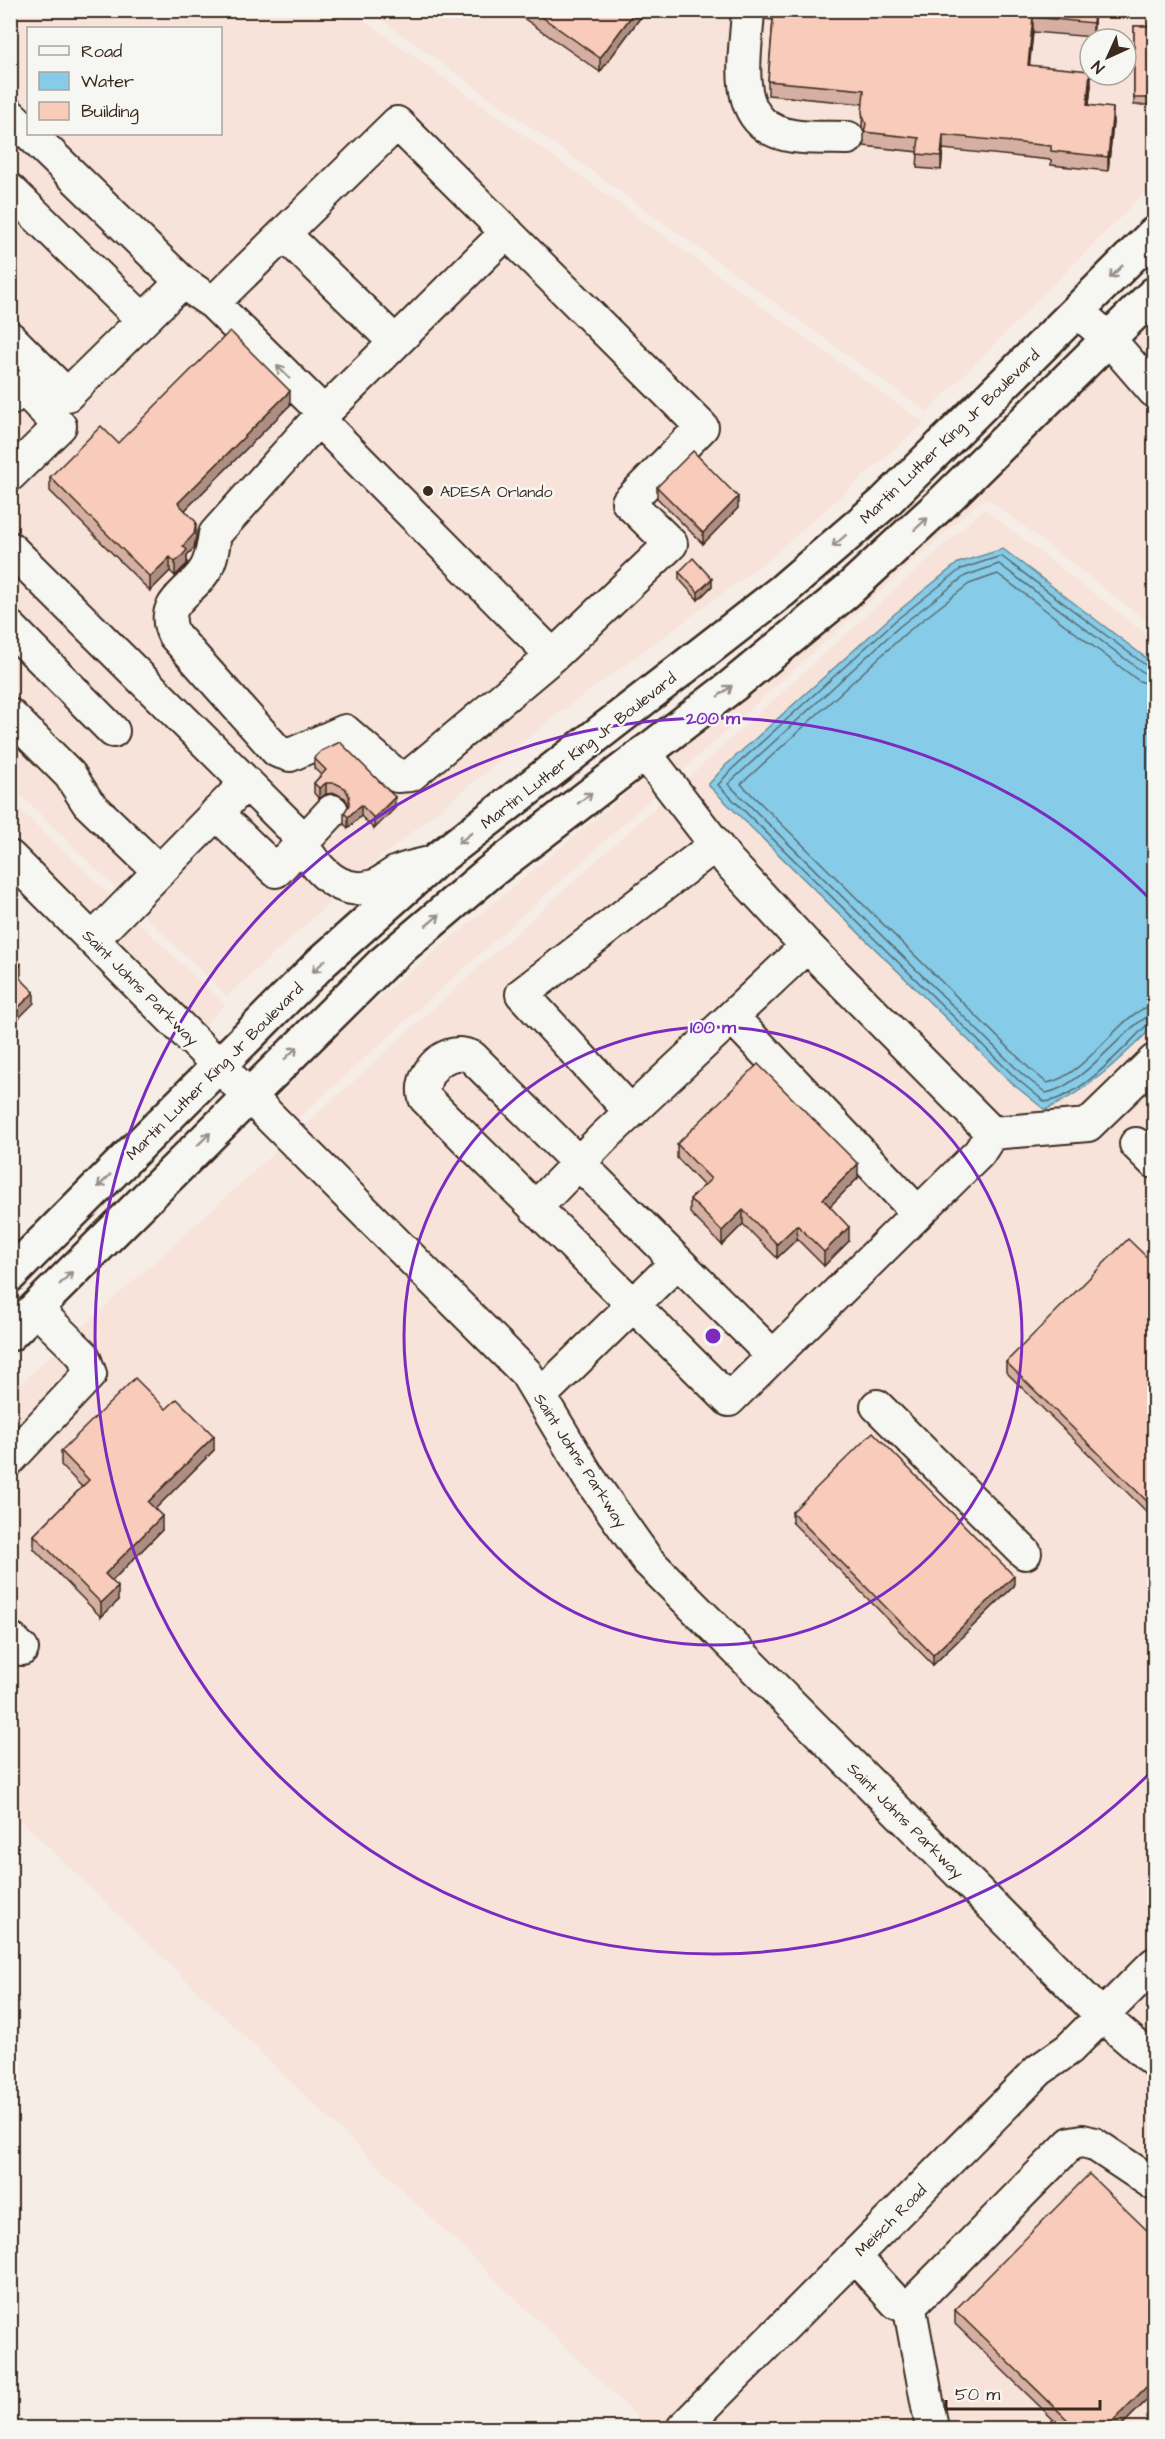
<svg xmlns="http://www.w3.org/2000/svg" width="1165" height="2439" font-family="'Architects Daughter',sans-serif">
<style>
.built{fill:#f7e3da;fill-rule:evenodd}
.water{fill:#86cbe7;stroke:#688b97;stroke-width:1.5}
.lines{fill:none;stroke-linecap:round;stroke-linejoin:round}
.shore{stroke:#596a6e;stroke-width:1.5}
.minor-casing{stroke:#3b2a1e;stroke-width:36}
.major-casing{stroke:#3b2a1e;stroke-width:38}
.minor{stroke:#f6f6f2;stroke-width:32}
.major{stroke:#f6f6f2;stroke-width:33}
.wall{fill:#d5afa1;stroke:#3b2a1e;stroke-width:1.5}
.shaded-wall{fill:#ae8e83;stroke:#3b2a1e;stroke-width:1.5}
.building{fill:#f8cbbb;stroke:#3b2a1e;stroke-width:1.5}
.oneway{stroke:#989088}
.ring{fill:none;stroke:#7b2cbf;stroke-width:3}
.poi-dot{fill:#3b2a1e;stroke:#f6f6f2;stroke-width:2}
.labels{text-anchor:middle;stroke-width:5;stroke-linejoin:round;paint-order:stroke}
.street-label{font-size:16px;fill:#3b2a1e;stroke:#f6f6f2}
.poi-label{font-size:16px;fill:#3b2a1e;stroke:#f6f6f2;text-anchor:start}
.centre{fill:#7b2cbf;stroke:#f6f6f2;stroke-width:3}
.ring-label{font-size:18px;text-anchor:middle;font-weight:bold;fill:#7b2cbf;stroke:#f6f6f2;stroke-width:5;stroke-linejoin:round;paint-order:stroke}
</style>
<rect width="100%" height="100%" fill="#f6ede7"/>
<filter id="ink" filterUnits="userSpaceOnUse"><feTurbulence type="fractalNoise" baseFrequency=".0167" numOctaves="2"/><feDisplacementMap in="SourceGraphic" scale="12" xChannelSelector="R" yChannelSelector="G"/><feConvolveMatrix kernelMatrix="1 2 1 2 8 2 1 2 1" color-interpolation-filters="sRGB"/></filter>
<g filter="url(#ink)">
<path class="built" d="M10 11H351L924 423 768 560 551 719 368 868 227 996 11 786ZM28 28H220V134H28Z
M369 11H1154V183L927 412ZM1090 39H1126V75H1090Z
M1154 319V627L991 501 985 499 979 502 294 1122 274 1101 352 1020 922 549 997 470Z
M984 509 1154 640V2428H649L11 1811V1392Z
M10 800 225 1005 201 1029 11 840Z"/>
<path class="water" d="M1003 549 1154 664V1026C1120 1059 1089 1090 1045 1110L1014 1085 708 785 726 765 892 616 958 563Z"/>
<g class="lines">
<path class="shore" d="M1154 668 1148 667 1001 556 961 569 896 620 731 770 718 785 1018 1080 1045 1102C1083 1096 1121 1050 1148 1024L1154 1022
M1154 676 1144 673 999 564 965 576 900 626 728 784 1023 1075 1046 1093C1086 1086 1132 1016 1154 1015
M1154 685 1139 681 998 574 969 584 906 633 741 784 1029 1068 1047 1083C1088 1076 1123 1007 1154 1006"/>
<g class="minor-casing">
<path id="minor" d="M748 10C746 58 728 126 793 136 811 139 830 137 848 138
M10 115 28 132
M10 190 143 320
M284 234 395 342
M182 282 213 303 397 123 702 427 628 502 671 544 553 656 318 419 507 232
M213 303 324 413
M1077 311 1108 338 1154 391
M10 338 67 395 182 282 30 134
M10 399 22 387 60 426 10 475
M318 419 215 534C213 546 212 559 205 570 190 594 158 603 174 635L277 751 290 755 345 731 397 776 411 775 553 656
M10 548 292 828C308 856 333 899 373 886 382 884 389 876 397 872 409 867 422 865 434 862
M10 627 113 731
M10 715 70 775 88 803 159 871
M644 752 729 862 807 946
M216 813 276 871 332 811
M10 857 526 1373 589 1478 648 1561 1102 2016 1154 2061
M93 939 246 783
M732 1017 918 1213
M631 1112 522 994 715 845
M992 1133 1088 1125 1154 1061
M1136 1144 1154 1162
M535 1208 603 1138 807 946 992 1133 979 1153 729 1400 425 1098C419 1079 437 1055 458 1054 462 1053 468 1056 472 1057L664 1248 670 1259 669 1270 540 1396
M664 1248 773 1356
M877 1406 1025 1553
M10 1459 90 1374 83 1355 36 1309
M10 1638 22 1649
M854 2256 897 2303 902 2305 915 2301 1071 2143 1083 2141 1094 2144 1154 2184
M909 2304 932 2428
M683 2428 1039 2070 1069 2049 1154 1964"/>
</g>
<g class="major-casing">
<path id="major" d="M10 1275 322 962 434 862 782 591 884 503 1154 234
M10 1334 382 964 490 872 732 686 846 592 940 505 1154 294"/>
</g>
<use href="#minor" class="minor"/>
<use href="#major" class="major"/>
</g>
<path class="wall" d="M512 10H646L600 72Z
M764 10H1095L1093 37 1033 32 1029 65 1091 85 1089 105 1113 122 1108 171 1051 165V160L943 149 941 170 917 168 918 152 864 146V132L862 127 863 104 768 95V81L773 20 765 19Z
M1134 26H1155V105H1134Z
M290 405 185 510 196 536 194 548 187 555V564L179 573 175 576 170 571 150 591 50 491V477L118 443Z
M657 487 738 508 703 544 657 498Z
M679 572 712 586 698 600 679 579Z
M314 758 395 808 374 829 361 816 348 828 344 824V813L349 806 345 798 335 793 326 794 319 799 314 793V783L321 775 314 768Z
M677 1144 858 1178 830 1206 849 1241 824 1266 797 1239 777 1258 743 1224 722 1245 690 1213V1199L704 1186 677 1158Z
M1155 1265V1520L1006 1372V1362Z
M166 1409 214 1450 155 1509 162 1530 112 1581 118 1601 101 1617 34 1549V1535L82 1487 61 1465V1451Z
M792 1512 1014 1586 933 1665 792 1522Z
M955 2310 1155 2392 1119 2428H1062L955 2324Z"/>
<path class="shaded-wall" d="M636 10H646L600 72V58Z
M1094 10H1095L1093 37V23Z
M1033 17V32L1028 79V65Z
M1091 75V85L1087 119V105Z
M1113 108V122L1108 171V157Z
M943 135V149L941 170V156Z
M290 391V405L178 517V503Z
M738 497V508L703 544V533Z
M196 522V536L194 548 187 555V564L175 576V562L183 546Z
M170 557V571L150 591V577Z
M712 579V586L698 600V592Z
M326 783V794L319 799V788Z
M395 797V808L374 829V818Z
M361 805V816L348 828V817Z
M21 964V975L14 982V972Z
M34 992V1003L11 1026V1015Z
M858 1164V1178L823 1213V1199Z
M743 1210V1224L722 1245V1231Z
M797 1225V1239L777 1258V1244Z
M849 1227V1241L824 1266V1252Z
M214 1436V1450L148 1516V1502Z
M162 1516V1530L105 1588V1574Z
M1014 1576V1586L933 1665V1655Z
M118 1587V1601L101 1617V1603Z
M1155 2378V2392L1119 2428H1106Z"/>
<path class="building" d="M532 10H636L600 58Z
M774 10H1094L1093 23 1033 17 1028 65 1090 71 1087 105 1113 108 1108 157 1051 151V146L943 135 941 156 917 154 919 138 864 132 866 124 862 113 864 90 768 81Z
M1134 26H1155V98H1134Z
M230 331 290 391 178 503 196 522 194 534 183 546 187 550 179 559 175 562 170 557 150 577 50 477 101 426 118 443Z
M693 451 738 497 703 533 657 487Z
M693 558 712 579 698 592 679 572Z
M340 742 395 797 374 818 361 805 348 817 344 813 349 805V796L345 788 335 783H326L319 788 314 783 326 770 314 758 321 751Z
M10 954 21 964 14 972 34 992 11 1015Z
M758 1064 858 1164 823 1199 849 1227 824 1252 797 1225 777 1244 743 1210 722 1231 690 1199 711 1179 677 1144Z
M1128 1239 1155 1265V1509L1006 1362Z
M135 1378 166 1409 177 1399 214 1436 148 1502 162 1516 105 1574 118 1587 101 1603 34 1535 89 1480 61 1451Z
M873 1432 1014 1576 933 1655 792 1512Z
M1089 2174 1155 2238V2378L1106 2428H1076L955 2310Z"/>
<defs><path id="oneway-shaft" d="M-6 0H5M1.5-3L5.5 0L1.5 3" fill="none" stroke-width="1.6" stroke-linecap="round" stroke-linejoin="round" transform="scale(1.5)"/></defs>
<g class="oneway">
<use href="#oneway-shaft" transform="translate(1116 272) rotate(135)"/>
<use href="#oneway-shaft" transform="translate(283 372) rotate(-135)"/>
<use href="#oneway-shaft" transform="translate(921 524) rotate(-42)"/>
<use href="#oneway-shaft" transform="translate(839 541) rotate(139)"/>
<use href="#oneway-shaft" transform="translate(725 691) rotate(-37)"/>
<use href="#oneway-shaft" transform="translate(585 798) rotate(-38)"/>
<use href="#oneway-shaft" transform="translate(465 838) rotate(142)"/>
<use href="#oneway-shaft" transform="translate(433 920) rotate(-40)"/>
<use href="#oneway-shaft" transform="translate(319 966) rotate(136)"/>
<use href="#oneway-shaft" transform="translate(291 1053) rotate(-44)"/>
<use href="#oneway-shaft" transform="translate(204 1139) rotate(-45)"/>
<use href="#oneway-shaft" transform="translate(104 1181) rotate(135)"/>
<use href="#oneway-shaft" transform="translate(66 1278) rotate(-45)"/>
</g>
</g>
<g class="ring">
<circle cx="713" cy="1336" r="309"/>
<path d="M1154 1769A618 618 0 1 1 1154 903"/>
</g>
<circle class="poi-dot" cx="428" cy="491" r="6"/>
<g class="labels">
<g class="street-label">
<text transform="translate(949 436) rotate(-44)" y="6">Martin Luther King Jr Boulevard</text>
<text transform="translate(578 750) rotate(-38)" y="6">Martin Luther King Jr Boulevard</text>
<text transform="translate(141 987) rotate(45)" y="6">Saint Johns Parkway</text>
<text transform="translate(214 1071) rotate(-45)" y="6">Martin Luther King Jr Boulevard</text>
<text transform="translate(581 1460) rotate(57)" y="6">Saint Johns Parkway</text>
<text transform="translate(906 1820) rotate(45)" y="6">Saint Johns Parkway</text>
<text transform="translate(890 2220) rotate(-45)" y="6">Meisch Road</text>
</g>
<g class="poi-label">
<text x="440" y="497">ADESA Orlando</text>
</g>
</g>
<circle cx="713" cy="1336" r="9" class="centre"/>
<g class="ring-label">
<text x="713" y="724">200 m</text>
<text x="713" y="1033">100 m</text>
</g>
<rect width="1165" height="2439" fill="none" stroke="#f6f6f2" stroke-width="36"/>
<rect x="18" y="18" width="1129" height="2403" fill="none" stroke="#3b2a1e" stroke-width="2" filter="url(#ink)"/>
<rect x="27" y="27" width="195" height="108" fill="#f6f6f2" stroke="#aba49d" stroke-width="1.5"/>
<rect x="39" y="46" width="30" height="9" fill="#f6f6f2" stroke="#aba49d" stroke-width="1.5"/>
<text x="81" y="57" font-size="18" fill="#3b2a1e">Road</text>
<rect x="39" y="72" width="30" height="18" fill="#86cbe7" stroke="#aba49d" stroke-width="1.5"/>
<text x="81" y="87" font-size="18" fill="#3b2a1e">Water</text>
<rect x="39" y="102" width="30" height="18" fill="#f8cbbb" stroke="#aba49d" stroke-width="1.5"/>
<text x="81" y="117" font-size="18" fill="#3b2a1e">Building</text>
<g transform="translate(1108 57) rotate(225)"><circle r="28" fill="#f6f6f2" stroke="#aba49d" stroke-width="1.5"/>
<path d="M0-4.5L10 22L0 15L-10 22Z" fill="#3b2a1e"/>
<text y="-9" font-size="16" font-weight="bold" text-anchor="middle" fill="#3b2a1e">N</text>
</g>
<path d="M946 2400v9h154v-9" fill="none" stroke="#3b2a1e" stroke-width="3"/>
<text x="955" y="2400" font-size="18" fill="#3b2a1e" stroke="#f6f6f2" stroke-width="4.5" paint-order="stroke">50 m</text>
</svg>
